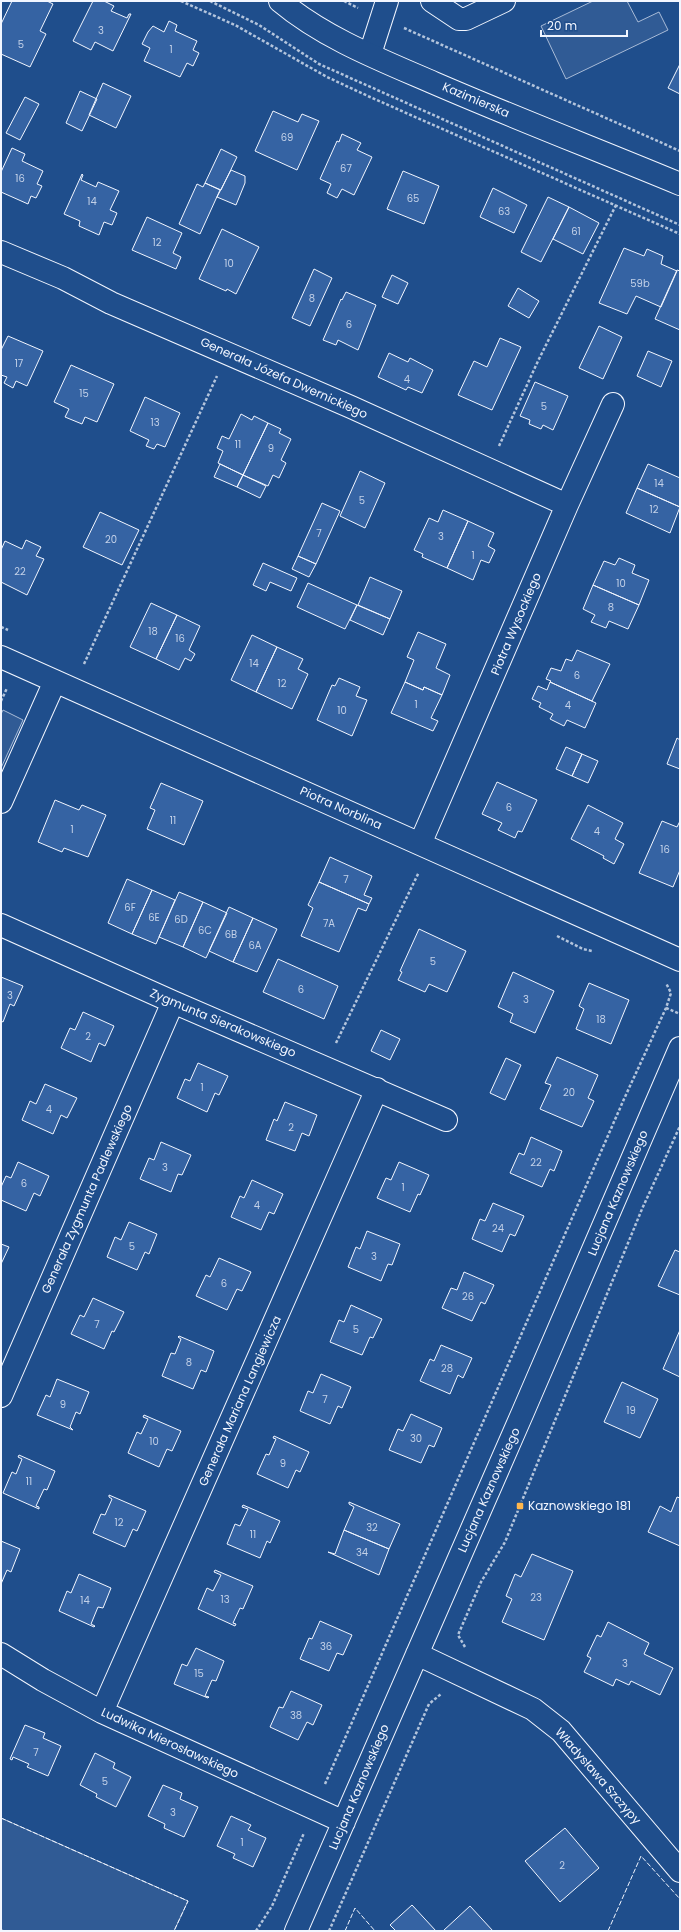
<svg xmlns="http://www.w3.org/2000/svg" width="681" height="1932" font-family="Poppins,sans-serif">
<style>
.built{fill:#305b95;stroke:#a8bbd7}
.building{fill:#3563a3;stroke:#f2f6ff}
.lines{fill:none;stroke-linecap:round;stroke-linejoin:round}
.minor-casing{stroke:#f2f6ff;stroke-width:24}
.major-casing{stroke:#f2f6ff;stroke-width:24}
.path{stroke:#b3c4dc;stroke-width:2.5;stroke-dasharray:3 2;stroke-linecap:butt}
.minor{stroke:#1f4e8c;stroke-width:22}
.major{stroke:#1f4e8c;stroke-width:22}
.fence{stroke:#f2f6ff;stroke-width:1;stroke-dasharray:5 2;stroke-linecap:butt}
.poi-dot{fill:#ffb74d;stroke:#1f4e8c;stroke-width:1.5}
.labels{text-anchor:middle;stroke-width:3;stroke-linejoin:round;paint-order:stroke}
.number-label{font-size:10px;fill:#c3d1e8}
.street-label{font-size:12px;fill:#f2f6ff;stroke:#1f4e8c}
.poi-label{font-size:12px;fill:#f2f6ff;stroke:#1f4e8c;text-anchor:start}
</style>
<rect width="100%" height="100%" fill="#1f4e8c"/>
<path class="built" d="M593 1H627L638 22 659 12 668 30 566 79 541 26Z
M3 710 23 720 1 768V714Z
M1 1818 188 1901 174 1931H1Z"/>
<path class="building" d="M12 1H47L53 4 40 31 46 34 30 67 1 54V24Z
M93 1H104L114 6 111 11 127 18 129 14H131L113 51 95 42 91 50 73 41Z
M169 21 177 25 175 31 197 41 193 50 199 53 193 66 187 63 180 77 144 61 150 48 142 44 148 32 153 26 164 32Z
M680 64V94L668 88Z
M103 83 131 96 116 128 89 115Z
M80 91 97 99 82 131 66 123Z
M25 97 39 104 20 140 6 133Z
M273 111 298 122 302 114 319 121 297 170 255 151Z
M342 134 361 143 357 150 372 157 354 195 342 189 337 198 327 193 331 184 320 179 337 141 339 142Z
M12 148 25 154 22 161 43 171 37 184 42 186 36 198 31 196 28 204 1 192V172Z
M221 149 237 157 221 190 205 183Z
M231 170 245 176V183L236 205 217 197Z
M403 171 439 186 424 224 387 209Z
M82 174 83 175 81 180 96 187 98 182 119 191 110 210 117 213 112 225 104 222 99 235 79 226 80 221 64 214Z
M205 183 220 190 200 234 179 224 197 184 203 187Z
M493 188 527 205 514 233 480 217Z
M548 197 569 207 541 262 521 252Z
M569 207 599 223 583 254 553 239Z
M147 217 182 233 173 253 181 257 176 269 132 250Z
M222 229 259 247 236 294 227 289 226 291 199 279Z
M624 248 644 256 647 249 663 256 661 264 677 271 661 307 636 296 627 314 599 303Z
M314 269 332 278 310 326 292 318Z
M677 270 680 271V330L655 319Z
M392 275 408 283 398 304 382 297Z
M518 288 539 301 529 318 508 306Z
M346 292 376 305 358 350 338 340 336 345 323 340 341 299 342 300Z
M599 326 622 337 603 379 579 368Z
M8 336 43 351 27 386 16 381 13 388 4 383 7 377 1 375V350Z
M500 338 521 347 492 410 458 395 474 361 487 367Z
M648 351 672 361 661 387 637 376Z
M389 353 408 362 410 358 433 370 422 393 408 387 406 390 378 377Z
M71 365 114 384 97 422 85 417 82 424 65 417 69 409 54 402Z
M535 382 568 396 553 430 543 425 541 429 529 424 530 420 520 416Z
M145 397 180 413 165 447 157 444 154 449 146 446 149 440 130 431Z
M241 414 252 420 254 416 268 423 243 475 218 463 223 451 217 448 222 436 229 439Z
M268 423 281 429 279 433 291 439 281 460 286 463 279 478 273 475 268 486 243 475Z
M220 464 243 475 237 487 214 477Z
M648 464 680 478V507L637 488Z
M360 471 385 483 365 528 340 516Z
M243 475 266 486 260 498 237 487Z
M637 488 680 507 670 533 626 513Z
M322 503 340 511 316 564 298 556Z
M443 510 468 521 447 568 422 557 423 554 414 550 429 518 438 522Z
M100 512 139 530 122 565 83 547Z
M468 521 494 533 488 546 495 550 489 563 481 560 473 580 447 568Z
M26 540 41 547 36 556 44 559 27 595 1 582V550L5 541 22 549Z
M298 556 316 564 309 577 292 569Z
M619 558 635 565 632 573 649 580 639 605 593 585 604 561 615 565Z
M263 563 297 578 291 591 270 582 266 591 253 585Z
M370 577 402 591 390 619 358 605Z
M308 583 357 605 345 629 297 607Z
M593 585 639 605 628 629 609 621 606 628 591 622 595 615 583 609Z
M151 603 177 615 156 659 130 647Z
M357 605 390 619 383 635 350 620Z
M177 615 200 626 189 650 195 654 191 661 185 658 179 670 156 659Z
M418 632 446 644 436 668 450 675 442 695 424 687 423 690 405 682 414 660 407 657Z
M252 635 277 647 256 692 231 680Z
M277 647 303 659 298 669 308 674 292 709 256 692Z
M577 650 610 664 592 701 550 682 551 681 546 679 551 668 561 671 566 659 572 661Z
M339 678 360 687 356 696 367 700 352 736 317 720 332 685 335 686Z
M405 682 423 690 424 687 442 695 431 718 438 721 433 731 391 713Z
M550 682 596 703 585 728 567 720 564 726 550 719 553 714 539 707 541 703 532 699 538 686 547 690Z
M677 738 680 740V769L667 764Z
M566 747 582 754 572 776 556 769Z
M582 754 598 761 588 783 572 776Z
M497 782 537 800 522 832 518 831 515 838 498 830 502 823 482 814Z
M161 783 203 801 184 845 147 829 155 810 150 808Z
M55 800 79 810 82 805 106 815 88 857 64 848 62 852 38 842Z
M588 805 623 823 615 839 624 844 614 864 603 858 604 856 571 839Z
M662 821 677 827 680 821V870L673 887 639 873Z
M330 857 372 876 364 895 372 898 369 904 319 882Z
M127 879 152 890 132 934 108 923Z
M319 882 369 904 366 911 358 908 339 952 301 936 313 908 308 905Z
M152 890 175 900 156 944 132 934Z
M179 892 203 902 183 947 159 937Z
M203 902 227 913 206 958 183 947Z
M229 907 253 918 233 962 209 951Z
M253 918 277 929 257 972 233 962Z
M419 929 466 951 447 992 429 984 425 992 398 980 402 972 400 971Z
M278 959 338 986 324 1019 263 992Z
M513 972 554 991 535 1033 510 1022 513 1014 498 1007Z
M1 977 23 986 14 1006 10 1004 3 1022 1 1021Z
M589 983 629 1000 611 1044 576 1029 584 1009 579 1006Z
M83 1012 114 1026 105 1046 99 1043 91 1062 61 1048 70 1028 75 1030Z
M381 1030 400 1039 390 1060 371 1051Z
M557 1057 598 1075 588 1098 594 1101 582 1127 540 1109 551 1085 545 1083Z
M506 1058 521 1065 505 1100 490 1093Z
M198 1063 228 1076 219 1095 215 1093 207 1112 177 1098 185 1079 190 1081Z
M45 1084 77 1098 67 1118 61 1115 53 1134 22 1120 30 1101 36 1104Z
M285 1102 317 1115 309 1136 302 1133 295 1151 266 1140 274 1119 277 1121Z
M531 1137 562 1151 554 1171 550 1169 542 1187 510 1173 519 1153 524 1155Z
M161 1142 191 1155 182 1175 178 1174 171 1192 140 1179 149 1158 154 1160Z
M18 1162 49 1176 40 1196 34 1193 26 1211 1 1200V1187L6 1176 11 1178Z
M399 1162 429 1175 420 1195 418 1194 410 1212 377 1198 386 1178 391 1180Z
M252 1180 283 1194 274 1214 269 1212 261 1230 231 1217 240 1196 244 1198Z
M493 1203 524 1216 515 1236 510 1234 502 1252 472 1239 480 1219 485 1221Z
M129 1222 157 1234 149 1254 145 1252 137 1270 107 1257 115 1237 121 1240Z
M367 1231 400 1244 392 1265 388 1264 381 1281 348 1267 356 1247 360 1249Z
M1 1244 9 1247 1 1264Z
M675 1250 680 1252V1295L658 1286Z
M219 1258 251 1272 242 1291 237 1289 227 1310 196 1296 206 1275 210 1277Z
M464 1272 494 1285 485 1304 481 1302 472 1321 442 1308 451 1288 457 1290Z
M93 1298 124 1312 114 1332 112 1331 104 1349 71 1334 80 1315 84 1317Z
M351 1305 382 1319 373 1338 370 1337 362 1355 330 1342 339 1320 344 1322Z
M680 1330V1377L663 1369Z
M179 1336 214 1351 206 1372 201 1370 193 1389 162 1376 171 1353 175 1354 181 1339 178 1337Z
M441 1345 472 1358 463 1378 458 1375 450 1394 420 1381 430 1359 434 1361Z
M321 1374 351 1387 342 1408 338 1406 330 1424 300 1411 308 1391 313 1393Z
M57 1379 89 1392 80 1414 76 1412 70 1427 73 1430 37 1415 46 1395 50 1397Z
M622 1382 658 1399 640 1438 604 1422Z
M411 1414 442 1428 434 1447 429 1445 421 1463 389 1450 398 1429 403 1431Z
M144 1415 181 1431 172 1451 167 1449 159 1467 128 1453 137 1432 141 1434 148 1419 143 1417Z
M274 1436 309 1452 300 1472 296 1470 288 1488 257 1474 266 1454 269 1455 276 1439 273 1438Z
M19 1455 55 1471 47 1490 44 1489 36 1506 39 1507V1509L3 1493 12 1472 16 1474 22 1459 18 1457Z
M109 1495 146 1511 137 1531 133 1529 125 1547 93 1533 101 1514 105 1515 112 1499 109 1497Z
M677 1497 680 1498V1546L648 1532 660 1506 671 1512Z
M349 1502 400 1524 389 1549 344 1530 354 1507 349 1504Z
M243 1505 280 1521 270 1543 267 1541 260 1558 227 1544 235 1524 240 1526 248 1509 242 1507Z
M344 1530 389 1549 379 1575 328 1552 335 1554Z
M1 1541 20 1549 11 1572 7 1570 1 1584Z
M532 1554 573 1571 544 1640 502 1622 512 1599 506 1596 515 1574 521 1577Z
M215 1570 253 1586 243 1609 240 1608 233 1623 236 1624 235 1626 198 1609 207 1588 213 1591 221 1575 214 1572Z
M79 1574 111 1588 103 1608 98 1607 91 1624 95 1626 94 1627 59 1611 67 1591 71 1593Z
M320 1621 352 1635 343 1655 337 1653 329 1671 300 1659 309 1638 312 1639Z
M608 1622 649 1643 644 1654 673 1668 660 1695 631 1681 629 1685 616 1679 613 1686 584 1672 591 1658 587 1656 597 1635 601 1637Z
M196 1648 224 1661 216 1681 212 1680 205 1696 209 1697 208 1698 174 1684 182 1664 187 1666Z
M291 1691 322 1705 313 1725 307 1722 298 1740 270 1727 279 1707 283 1708Z
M25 1725 45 1733 43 1738 61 1746 48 1776 27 1767 29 1764 13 1757 12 1760 10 1759Z
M95 1753 115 1763 113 1768 131 1777 116 1807 96 1797 97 1794 80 1785Z
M163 1785 182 1793 180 1799 198 1807 184 1837 164 1828 165 1824 148 1816Z
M231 1816 251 1825 248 1830 266 1838 253 1867 233 1858 235 1854 217 1846Z
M565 1828 599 1868 560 1902 525 1861Z
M412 1905 436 1931H396L390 1925Z
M470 1906 493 1931H443Z"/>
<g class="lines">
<g class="minor-casing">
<path id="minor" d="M432 1 459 19H466L504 1
M370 54 387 1
M1 252 63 278 111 303 351 407 567 505
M1 657 680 960
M1 802 55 681
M420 844 567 505 613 404
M1 925 173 1002 446 1120
M1 1396 173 1002
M1 1654 43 1680 102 1712 344 1822
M417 1654 533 1709 561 1731 680 1871
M102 1712 377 1089
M296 1931 523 1412 680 1048"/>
</g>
<g class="major-casing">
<path id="major" d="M280 1C324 38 381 60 434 83 515 118 598 150 680 184"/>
</g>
<path class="path" d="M181 1 235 25 327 77 370 97 680 234
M210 1 259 25 319 64 680 225
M344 1 358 8
M404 28 680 151
M499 446 538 361 616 205
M1 627 8 630
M84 664 217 376
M1 701 7 688
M557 936 583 949 592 951
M666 1008 680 1014
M336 1043 419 872
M465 1647 458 1635 481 1582 505 1542 642 1209 680 1126
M325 1784 624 1099 666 1008 671 993 666 983
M1 1930 2 1931
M256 1931 272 1906 304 1833
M329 1931 429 1704 441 1694"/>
<use href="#minor" class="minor"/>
<use href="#major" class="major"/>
<path class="fence" d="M1 1818 188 1901 174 1931
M345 1931 355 1908 375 1931
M608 1931 641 1856 680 1899"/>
</g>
<rect class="poi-dot" x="516" y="1502" width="8" height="8" rx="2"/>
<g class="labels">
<g class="number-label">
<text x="101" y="34">3</text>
<text x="21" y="48">5</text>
<text x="171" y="53">1</text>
<text x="287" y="141">69</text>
<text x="346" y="172">67</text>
<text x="20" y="182">16</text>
<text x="413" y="202">65</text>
<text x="92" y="205">14</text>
<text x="504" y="215">63</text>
<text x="576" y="235">61</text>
<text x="157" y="246">12</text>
<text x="229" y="267">10</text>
<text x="640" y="287">59b</text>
<text x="312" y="302">8</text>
<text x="349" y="328">6</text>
<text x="19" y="367">17</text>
<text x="407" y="383">4</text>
<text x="84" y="397">15</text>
<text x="544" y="410">5</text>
<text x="155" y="426">13</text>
<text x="238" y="448">11</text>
<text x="271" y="452">9</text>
<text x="659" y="487">14</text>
<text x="362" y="504">5</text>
<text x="654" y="513">12</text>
<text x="319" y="537">7</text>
<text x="441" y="540">3</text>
<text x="111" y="543">20</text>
<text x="473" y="559">1</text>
<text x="20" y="575">22</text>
<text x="621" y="587">10</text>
<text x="611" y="611">8</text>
<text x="153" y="635">18</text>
<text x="180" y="642">16</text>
<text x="254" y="667">14</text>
<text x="577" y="679">6</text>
<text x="282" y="687">12</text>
<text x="416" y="708">1</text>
<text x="568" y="709">4</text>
<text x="342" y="714">10</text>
<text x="509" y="811">6</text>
<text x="173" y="824">11</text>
<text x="72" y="833">1</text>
<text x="597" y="835">4</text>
<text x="665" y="853">16</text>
<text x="346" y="883">7</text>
<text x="130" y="911">6F</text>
<text x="154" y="921">6E</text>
<text x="181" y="923">6D</text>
<text x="329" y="927">7A</text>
<text x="205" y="934">6C</text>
<text x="231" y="938">6B</text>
<text x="255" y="949">6A</text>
<text x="433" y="965">5</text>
<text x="301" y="993">6</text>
<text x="10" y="999">3</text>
<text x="526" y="1003">3</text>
<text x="601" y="1023">18</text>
<text x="88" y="1040">2</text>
<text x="202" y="1091">1</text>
<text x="569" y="1096">20</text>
<text x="49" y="1113">4</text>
<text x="291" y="1131">2</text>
<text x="536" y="1166">22</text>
<text x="165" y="1171">3</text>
<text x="24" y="1187">6</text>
<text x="403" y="1191">1</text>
<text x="257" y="1209">4</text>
<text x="498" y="1232">24</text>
<text x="132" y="1250">5</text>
<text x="374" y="1260">3</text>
<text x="224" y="1287">6</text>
<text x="468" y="1300">26</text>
<text x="97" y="1328">7</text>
<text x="356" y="1333">5</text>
<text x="189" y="1366">8</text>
<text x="447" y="1372">28</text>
<text x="325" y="1403">7</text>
<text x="63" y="1408">9</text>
<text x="631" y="1414">19</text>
<text x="416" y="1442">30</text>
<text x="154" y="1445">10</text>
<text x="283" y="1467">9</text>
<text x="29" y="1485">11</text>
<text x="119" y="1526">12</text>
<text x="372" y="1531">32</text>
<text x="253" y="1538">11</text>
<text x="362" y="1556">34</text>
<text x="536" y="1601">23</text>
<text x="225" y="1603">13</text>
<text x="85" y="1604">14</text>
<text x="326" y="1650">36</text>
<text x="625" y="1667">3</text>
<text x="199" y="1677">15</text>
<text x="296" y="1719">38</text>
<text x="36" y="1756">7</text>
<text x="105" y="1785">5</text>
<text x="173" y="1816">3</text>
<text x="242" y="1846">1</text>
<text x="562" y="1869">2</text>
</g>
<g class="street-label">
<text transform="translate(476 100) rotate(23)" y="4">Kazimierska</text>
<text transform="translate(284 378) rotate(24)" y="4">Generała Józefa Dwernickiego</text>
<text transform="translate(516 624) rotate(-67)" y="4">Piotra Wysockiego</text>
<text transform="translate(341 808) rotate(24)" y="4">Piotra Norblina</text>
<text transform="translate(223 1023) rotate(23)" y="4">Zygmunta Sierakowskiego</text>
<text transform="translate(618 1193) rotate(-67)" y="4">Lucjana Kaznowskiego</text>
<text transform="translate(87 1199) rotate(-66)" y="4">Generała Zygmunta Padlewskiego</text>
<text transform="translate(240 1401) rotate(-66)" y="4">Generała Mariana Langiewicza</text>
<text transform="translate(489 1490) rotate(-66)" y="4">Lucjana Kaznowskiego</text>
<text transform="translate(170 1743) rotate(25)" y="4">Ludwika Mierosławskiego</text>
<text transform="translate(598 1776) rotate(49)" y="4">Władysława Szczypy</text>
<text transform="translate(359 1787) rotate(-67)" y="4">Lucjana Kaznowskiego</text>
</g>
<g class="poi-label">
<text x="528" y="1510">Kaznowskiego 181</text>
</g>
</g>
<rect width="681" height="1932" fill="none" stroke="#f2f6ff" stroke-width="4"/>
<path d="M541 30v6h86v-6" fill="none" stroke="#f2f6ff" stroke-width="2"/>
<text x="547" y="30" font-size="12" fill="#f2f6ff" stroke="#1f4e8c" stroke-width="3" paint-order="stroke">20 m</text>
</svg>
